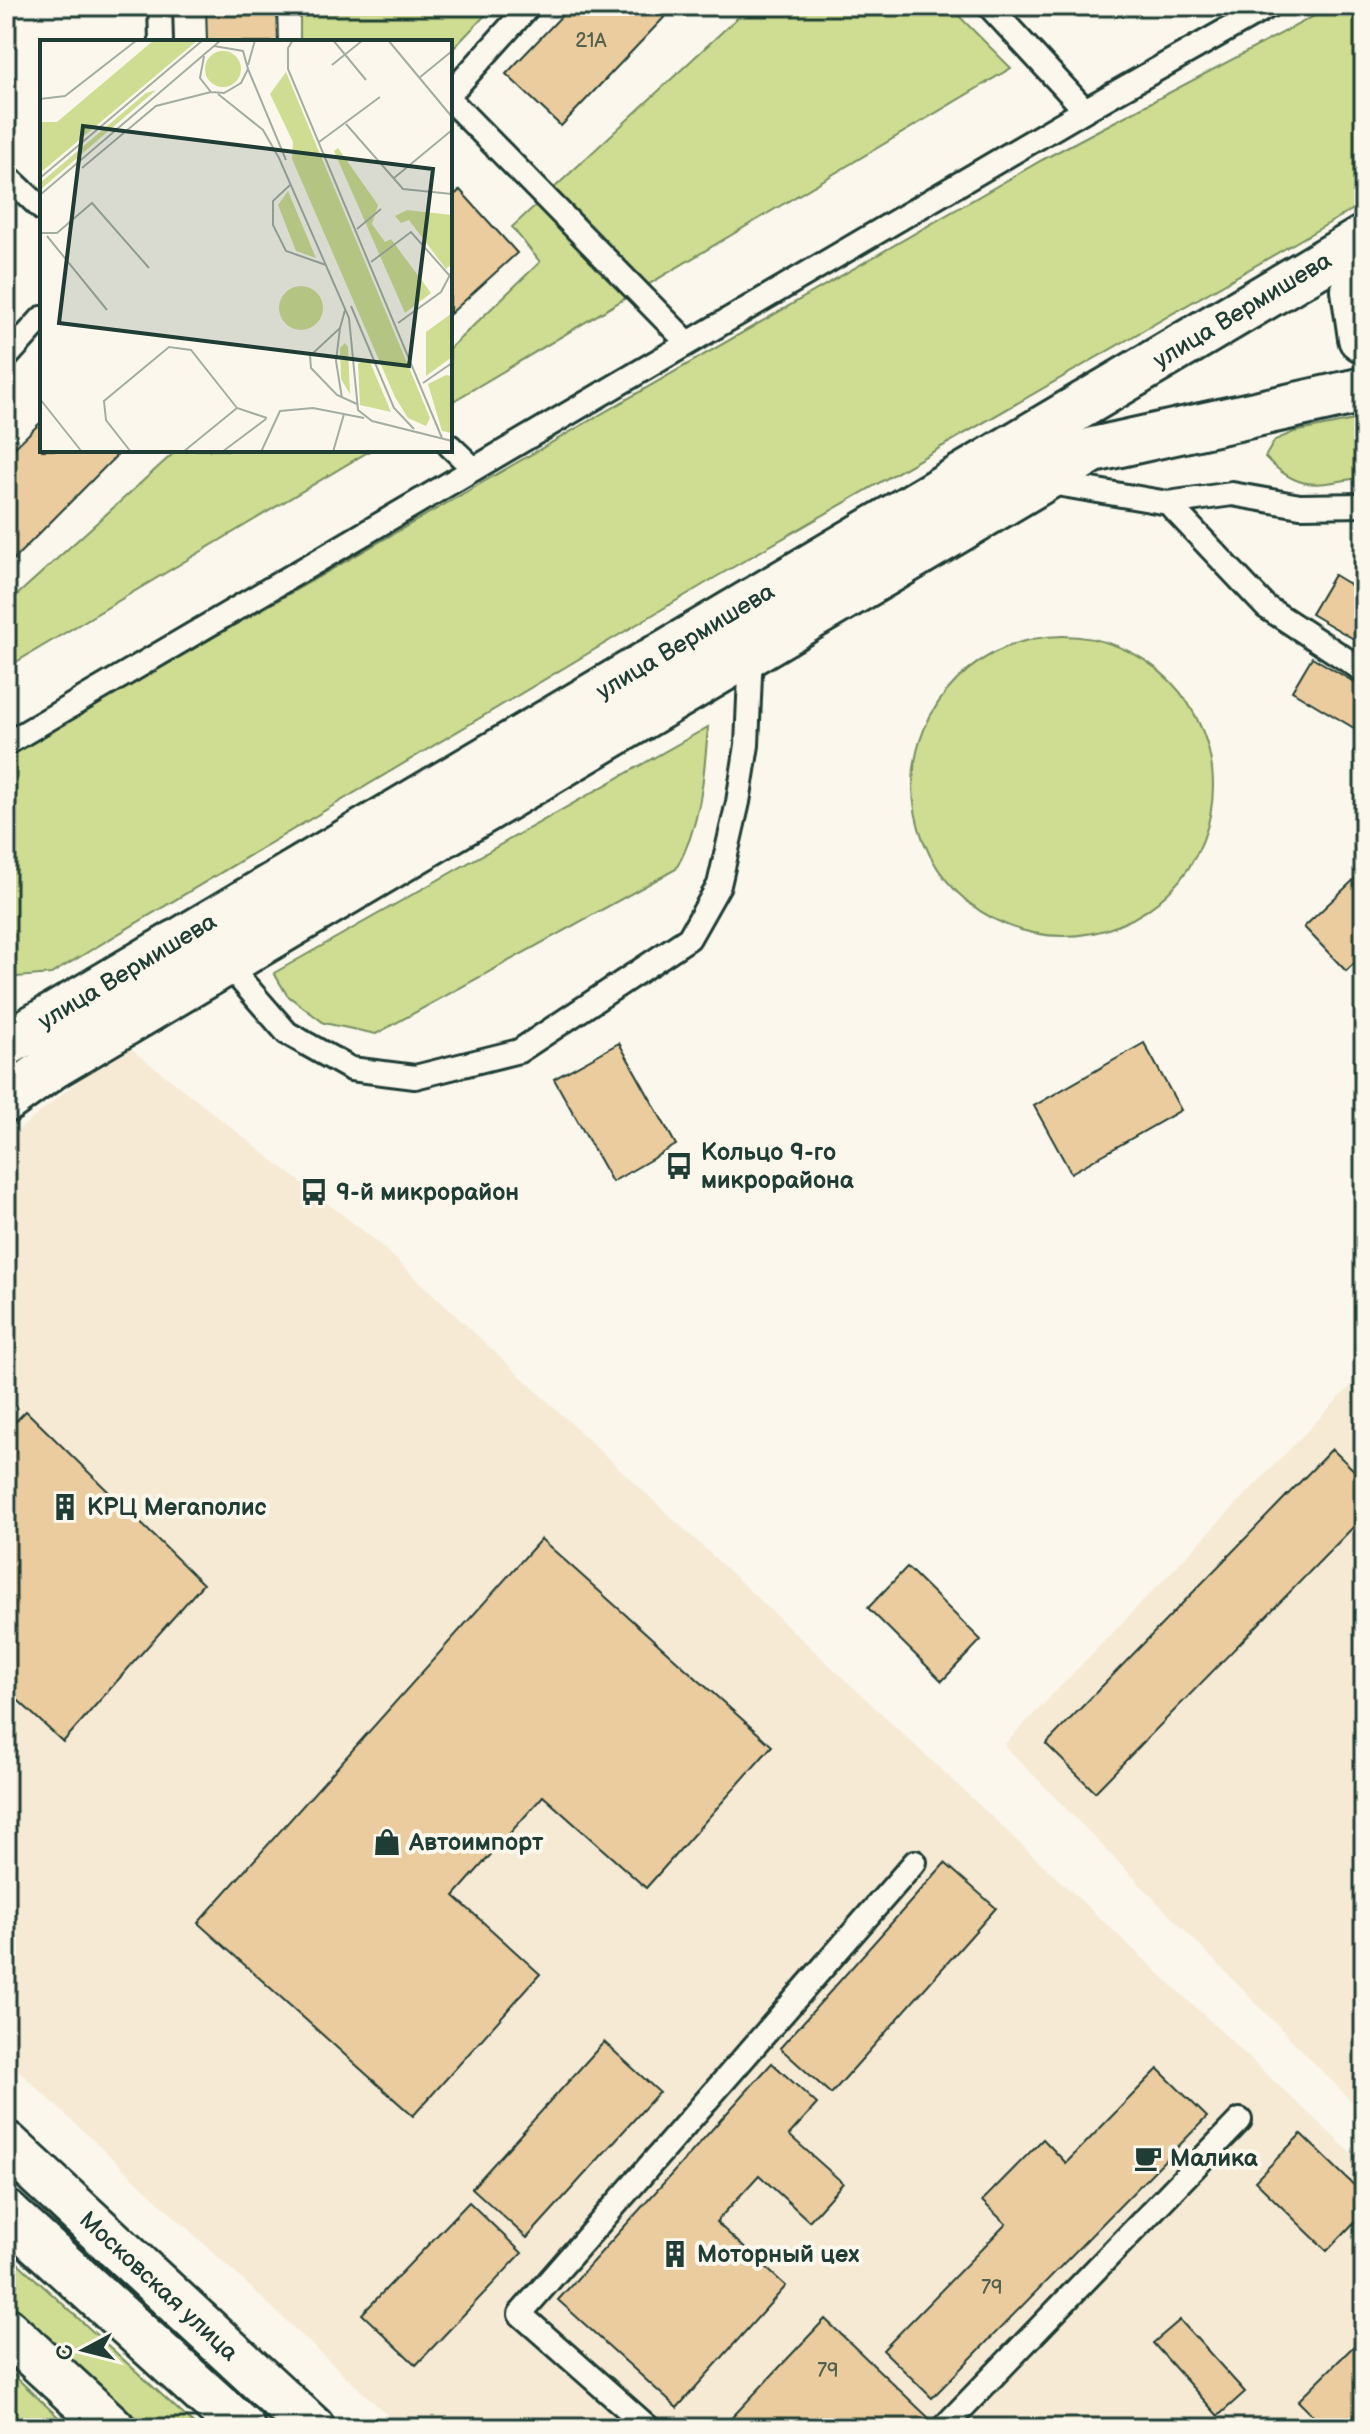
<svg xmlns="http://www.w3.org/2000/svg" width="1370" height="2434" font-family="'Balsamiq Sans',sans-serif">
<style>
.built{fill:#f6ead5}
.green{fill:#cedd91;stroke:#768d62;stroke-width:2}
.building{fill:#ebcc9e;stroke:#1f3d34;stroke-width:2}
.lines{fill:none;stroke-linecap:round;stroke-linejoin:round}
.lane-casing{stroke:#1f3d34;stroke-width:28}
.street-casing{stroke:#1f3d34;stroke-width:50}
.secondary-casing{stroke:#1f3d34;stroke-width:50}
.primary-casing{stroke:#1f3d34;stroke-width:50}
.lane{stroke:#fbf7ec;stroke-width:22}
.street{stroke:#fbf7ec;stroke-width:44}
.secondary{stroke:#fbf7ec;stroke-width:44}
.primary{stroke:#fbf7ec;stroke-width:44}
.rail{stroke:#1f3d34;stroke-width:6;stroke-dasharray:12 6;stroke-linecap:butt}
.labels{text-anchor:middle;stroke-width:8;stroke-linejoin:round;paint-order:stroke}
.number-label{font-size:20px;fill:#52614e}
.street-label{font-size:24px;fill:#1f3d34;stroke:#fbf7ec}
.poi-label{font-size:24px;font-weight:bold;fill:#1f3d34;stroke:#fbf7ec;text-anchor:start}
.inset-road{fill:none;stroke:#a3ada2;stroke-width:2}
.view{fill:#1f3d34;fill-opacity:0.15;stroke:#1f3d34;stroke-width:4}
.inset-edge{fill:none;stroke:#1f3d34;stroke-width:4}
</style>
<rect width="100%" height="100%" fill="#fbf7ec"/>
<filter id="ink" filterUnits="userSpaceOnUse"><feTurbulence type="fractalNoise" baseFrequency=".0125" numOctaves="2"/><feDisplacementMap in="SourceGraphic" scale="16" xChannelSelector="R" yChannelSelector="G"/><feConvolveMatrix kernelMatrix="1 2 1 2 8 2 1 2 1" color-interpolation-filters="sRGB"/></filter>
<g filter="url(#ink)">
<path class="built" d="M130 1048 376 1241 1364 2165V2428H401L6 2059V1140L94 1068Z
M1364 1372V2114L1004 1745Z"/>
<path class="green" d="M300 6H494L450 52V42H300Z
M750 6H949L1011 68 450 403V348L540 262 512 227Z
M1333 6H1364V203L716 577 51 974 6 978V757L1042 160Z
M1364 418V477C1319 484 1300 494 1265 457L1275 440 1294 432Z
M177 450H371L6 668V605Z
M913 786a150 150 0 1 1 300 0a150 150 0 1 1-300 0Z
M708 727C704 777 701 825 676 869L376 1034 324 1023 287 995 274 973Z
M6 2252 198 2428H147L6 2298Z
M6 2368 70 2428H6Z"/>
<path class="building" d="M206 6H277L278 42H207Z
M571 6H675L561 126 506 74Z
M460 190 517 253 450 314V199Z
M42 421V450H122L6 567V456Z
M1334 575 1364 593V645L1311 614Z
M1312 657 1364 688V734L1292 691Z
M1364 870V954L1346 971 1304 927Z
M619 1043 676 1145 612 1182 554 1079Z
M1144 1043 1181 1110 1071 1173 1034 1106Z
M26 1411 203 1584 63 1742 6 1689V1431Z
M1332 1449 1364 1480V1516L1095 1792 1046 1744Z
M541 1539 772 1746 646 1888 543 1796 454 1896 540 1974 413 2116 198 1923Z
M907 1567 981 1640 942 1681 868 1608Z
M945 1863 996 1908 831 2094 780 2048Z
M604 2042 659 2092 527 2238 472 2188Z
M772 2063 817 2104 789 2135 843 2183 809 2221 759 2175 716 2222 786 2286 677 2408 558 2300Z
M1158 2069 1207 2117 932 2398 883 2350 1006 2224 982 2201 1043 2139 1066 2163Z
M1301 2134 1364 2195V2212L1327 2251 1255 2181Z
M469 2202 522 2253 416 2365 362 2314Z
M825 2319 931 2420 923 2428H722Z
M1180 2320 1245 2392 1218 2416 1153 2343Z
M1364 2336V2428H1325L1298 2401Z"/>
<g class="lines">
<g class="lane-casing">
<path id="lane" d="M160 6 161 42
M989 6 1085 110
M450 94 529 6
M450 100 688 343
M6 175 42 209
M6 358 42 318
M450 446 474 469
M1045 482 1168 503 1266 607 1364 671
M1168 503 1232 494 1300 506 1364 505
M6 744 1085 110 1269 6
M226 963 287 1033 351 1069 415 1077 519 1051 689 938 719 885 738 802 747 745 751 652
M649 2428 520 2314 915 1862
M943 2428 1240 2120"/>
</g>
<g class="street-casing">
<path id="street" d="M1364 266 1354 290 1361 338 1364 340
M6 2330 112 2428"/>
</g>
<g class="secondary-casing">
<path id="secondary" d="M6 1044 1364 238
M6 1100 53 1066 1093 450 1364 390"/>
</g>
<g class="primary-casing">
<path id="primary" d="M6 2144 312 2428
M6 2213 242 2428"/>
</g>
<use href="#lane" class="lane"/>
<use href="#street" class="street"/>
<use href="#secondary" class="secondary"/>
<use href="#primary" class="primary"/>
<path class="rail" d="M6 2418 17 2428"/>
</g>
</g>
<defs>
<g id="bus-bare" transform="scale(2.16)"><path d="M-5-6H5V4H4V6H2V4H-2V6H-4V4H-5ZM-3.5-4V0h7V-4ZM-3.5 1.2v1.5H-2V1.2ZM2 1.2v1.5H3.5V1.2Z" fill="#1f3d34" stroke="#fbf7ec" stroke-width="2.5" paint-order="stroke"/></g>
<g id="building-bare" transform="scale(2.16)"><path d="M-4-6H4V6H1V3H-1V6H-4ZM-2.5-4.3h1.7v1.8h-1.7ZM.8-4.3h1.7v1.8H.8ZM-2.5-1h1.7V.8h-1.7ZM.8-1h1.7V.8H.8Z" fill="#1f3d34" stroke="#fbf7ec" stroke-width="2.5" paint-order="stroke"/></g>
<g id="shop-bare" transform="scale(2.16)"><path d="M-5-2.5h2.3a2.7 3.5 0 0 1 5.4 0H5L5.5 6h-11ZM-1.5-2.5h3a1.5 2.3 0 0 0-3 0Z" fill="#1f3d34" stroke="#fbf7ec" stroke-width="2.5" paint-order="stroke"/></g>
<g id="cafe-bare" transform="scale(2.16)"><path d="M-5.5-4.5H6V0H3Q3 3.5 0 3.5H-2.5Q-5.5 3.5-5.5 0ZM3-3.2v2h1.7v-2ZM-6 4.5H4V6H-6Z" fill="#1f3d34" stroke="#fbf7ec" stroke-width="2.5" paint-order="stroke"/></g>
</defs>
<g fill-rule="evenodd">
<use href="#bus-bare" x="679" y="1166"/>
<use href="#bus-bare" x="314" y="1192"/>
<use href="#building-bare" x="65" y="1507"/>
<use href="#shop-bare" x="387" y="1842"/>
<use href="#cafe-bare" x="1148" y="2158"/>
<use href="#building-bare" x="675" y="2254"/>
</g>
<g class="labels">
<g class="number-label">
<text x="591" y="47">21А</text>
<text x="992" y="2294">79</text>
<text x="828" y="2377">79</text>
</g>
<g class="street-label">
<text transform="translate(1242 310) rotate(-31)" y="8">улица Вермишева</text>
<text transform="translate(685 641) rotate(-31)" y="8">улица Вермишева</text>
<text transform="translate(127 971) rotate(-31)" y="8">улица Вермишева</text>
<text transform="translate(159 2286) rotate(43)" y="8">Московская улица</text>
</g>
<g class="poi-label">
<text x="701" y="1160">Кольцо 9-го<tspan x="701" dy="28">микрорайона</tspan></text>
<text x="336" y="1200">9-й микрорайон</text>
<text x="87" y="1515">КРЦ Мегаполис</text>
<text x="409" y="1850">Автоимпорт</text>
<text x="1170" y="2166">Малика</text>
<text x="697" y="2262">Моторный цех</text>
</g>
</g>
<g transform="translate(40 40)">
<rect width="412" height="412" fill="#fbf7ec"/>
<path d="M114 0H158L0 133V82H17ZM165 29a18 18 0 1 1 36 0a18 18 0 1 1-36 0ZM246 32 390 378 386 386 368 378 355 357 252 119 253 102 230 54ZM116 50 0 150V143L106 53ZM298 108 338 165 332 184 345 202 351 199 391 253 365 273 294 111ZM248 151 276 218 256 211 238 165ZM367 170 412 175V224L406 229 369 180 361 183 355 176ZM239 268a22 22 0 1 1 44 0a22 22 0 1 1-44 0ZM412 273V317L386 336V292ZM305 303 308 307 310 354 301 339 300 308ZM325 321 330 322 351 372 320 365 318 323ZM406 335 412 336V393L402 391 388 344Z" fill="#cedd91"/>
<path class="inset-road" d="M253 0 248 8V29L402 398M293 0 326 40M348 0 412 77M164 16 160 38 171 52 184 53 201 43 208 29 203 11 174 6M208 25 215 0M292 25 323 0M208 29 246 120M379 38 412 11M178 54 223 90 239 118 309 278 318 370 332 381 412 401M0 59 25 56 97 0M306 84 363 149 412 154M279 102 340 57M42 128 116 66 171 52M0 138 163 0M354 138 412 90M250 145 233 161V185L246 211 286 225M0 155 181 0M317 189 341 169M0 193H17L52 163 109 228M7 196 67 270M331 222 371 192 409 235M311 266 354 368 374 389M305 270 300 288 270 316 271 328 297 355 317 364M358 283 401 252 411 233M300 288 296 321 302 358M383 343 412 323M0 359 42 412M91 412 66 380 64 361 129 307 151 310 197 368 227 378M143 412 197 368M182 412 226 379M221 412 240 371 273 368 324 378M293 412 304 374"/>
<path class="view" d="M43 86 393 129 369 326 19 283Z"/>
<rect width="412" height="412" class="inset-edge"/>
</g>
<rect width="1370" height="2434" fill="none" stroke="#fbf7ec" stroke-width="32"/>
<rect x="16" y="16" width="1338" height="2402" fill="none" stroke="#1f3d34" stroke-width="3" filter="url(#ink)"/>
<g transform="translate(84 2350) rotate(263)" stroke="#fbf7ec" stroke-width="6" paint-order="stroke">
<path d="M0-6L14 30L0 20L-14 30Z" fill="#1f3d34"/>
<text y="-12" font-size="22" font-weight="bold" text-anchor="middle" fill="#1f3d34">С</text>
</g>
</svg>
